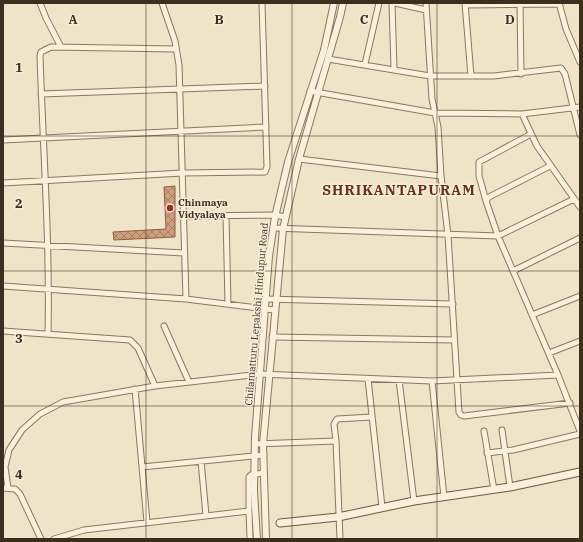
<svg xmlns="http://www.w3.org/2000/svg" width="583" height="542" font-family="'IBM Plex Serif',serif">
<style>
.building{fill:url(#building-cross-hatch);stroke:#8d5f41}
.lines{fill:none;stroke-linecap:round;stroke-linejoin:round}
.minor-casing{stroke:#8d765c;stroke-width:7}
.tertiary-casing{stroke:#8d765c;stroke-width:8}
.secondary-casing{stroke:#6f573f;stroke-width:9}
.minor{stroke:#faf1dc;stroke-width:5}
.tertiary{stroke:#faf1dc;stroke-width:6}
.secondary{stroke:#faf1dc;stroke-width:7}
.grid{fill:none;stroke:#3d2e20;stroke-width:1;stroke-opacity:0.55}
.poi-dot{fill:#9e2a2b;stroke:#f7eed8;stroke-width:1.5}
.labels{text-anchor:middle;stroke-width:3;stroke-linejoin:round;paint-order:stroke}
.poi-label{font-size:10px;font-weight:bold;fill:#3d2e20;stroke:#f7eed8;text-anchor:start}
.street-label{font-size:10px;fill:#3d2e20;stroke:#f7eed8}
.district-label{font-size:14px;font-weight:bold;letter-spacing:1px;fill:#6b2e1e;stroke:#f7eed8}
.grid-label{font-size:13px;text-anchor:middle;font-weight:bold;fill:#3d2e20;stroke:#f7eed8;stroke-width:3;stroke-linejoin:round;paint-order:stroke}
</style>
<defs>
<pattern id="building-cross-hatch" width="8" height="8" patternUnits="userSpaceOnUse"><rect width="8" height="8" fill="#cf9f7d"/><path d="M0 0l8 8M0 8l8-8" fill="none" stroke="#a98266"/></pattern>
</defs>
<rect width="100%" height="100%" fill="#f0e4c8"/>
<path class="building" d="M175 186V237L114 240 113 232 166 229 164 187Z"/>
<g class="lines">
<g class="minor-casing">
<path id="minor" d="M40 3 46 18 61 47
M162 3 175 41 179 65 186 299 274 310
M392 3 394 69
M395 3 426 10
M426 3 432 99 438 127 441 176 448 235 459 412 461 415 464 416 570 403
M465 3 471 76
M520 3 521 74
M559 3 566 29 580 62
M465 5 560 4
M328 59 430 76H494L561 68 565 74 580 135
M365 64 379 3
M310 91 435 113 522 114 580 107
M41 94 265 86
M522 114 537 146 580 207
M3 140 266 127
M299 159 441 176
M550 166 489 197 486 201 498 236 558 375
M3 183 183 173 265 172 267 167 262 3
M486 201 479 176V162L531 134
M184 216 275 215 285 217
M226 216 228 304
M273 228 498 236 574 199
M3 243 184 253
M513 271 580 238
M3 286 186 299
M266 299 453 304
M532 315 580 296
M164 326 189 382
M3 331 130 340 138 348 155 386
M48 334C50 241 43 149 40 56L41 52 51 47 176 49
M272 337 454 340
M549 353 580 341
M368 379 382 507
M399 380 414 501
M432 381 444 497
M135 389 147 522
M502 430 510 487
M484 431 494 490
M336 441 334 424 337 419 372 417
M255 444 336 441 340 539
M487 453 513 450 580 434
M201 461 206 515
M142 467 264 455
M3 488 15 489 20 494 41 539
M8 488 5 467 9 450 22 430 40 414 63 402 155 386 260 374 432 381 558 375 580 431
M249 511V477L251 475 263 473
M54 539 84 530 249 511 250 539"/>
</g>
<g class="tertiary-casing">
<path id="tertiary" d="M257 539 254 491 255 437 269 256 275 217 288 162 324 50 334 3
M266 539 263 444 283 229 299 159 340 17 343 3"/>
</g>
<g class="secondary-casing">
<path id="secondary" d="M280 523 338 517 414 501 510 487 580 472"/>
</g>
<use href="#minor" class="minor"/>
<use href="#tertiary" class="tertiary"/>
<use href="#secondary" class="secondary"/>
</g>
<path class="grid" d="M146 3V539M292 3V539M437 3V539M3 136H580M3 271H580M3 406H580"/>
<circle class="poi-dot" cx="170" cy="208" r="4"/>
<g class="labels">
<g class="poi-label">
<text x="178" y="206">Chinmaya<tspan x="178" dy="12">Vidyalaya</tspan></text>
</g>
<g class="street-label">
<text transform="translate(256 314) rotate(-85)" y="4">Chilamatturu Lepakshi Hindupur Road</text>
</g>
<g class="district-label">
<text x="399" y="195">SHRIKANTAPURAM</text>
</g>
</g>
<g class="grid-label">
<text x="73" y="24">A</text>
<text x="219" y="24">B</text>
<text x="364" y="24">C</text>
<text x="510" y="24">D</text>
<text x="19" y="72">1</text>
<text x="19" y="208">2</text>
<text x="19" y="343">3</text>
<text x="19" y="479">4</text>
</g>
<rect width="583" height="542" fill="none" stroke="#3d2e20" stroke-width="8"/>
</svg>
